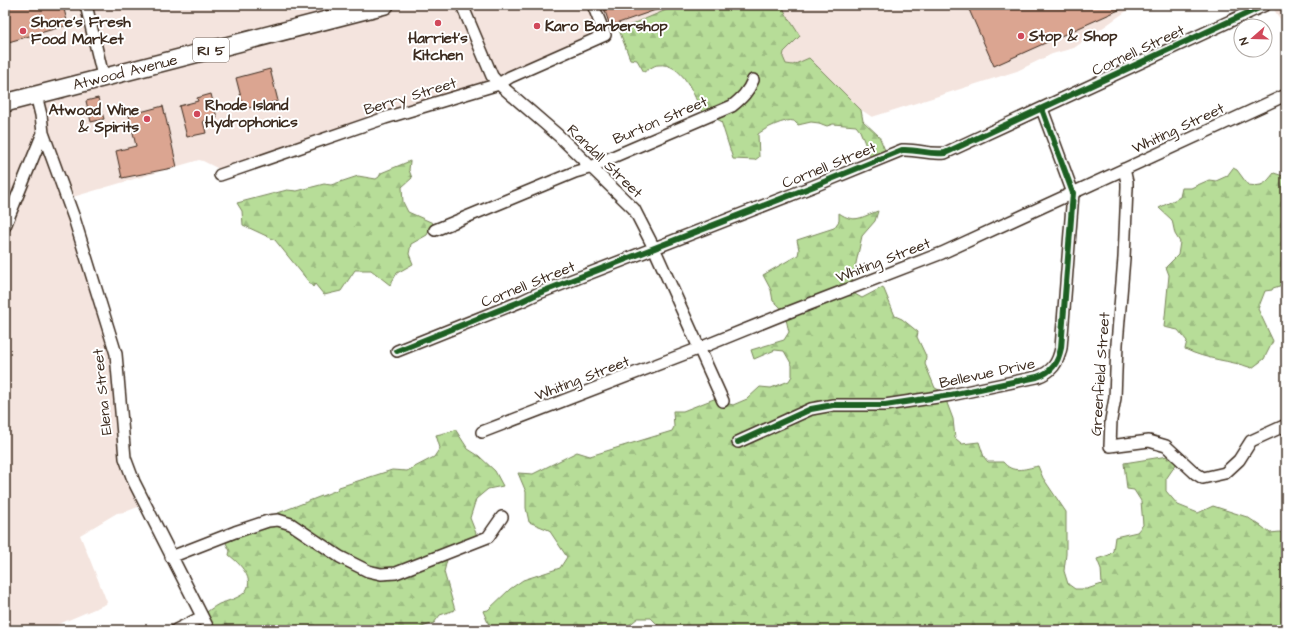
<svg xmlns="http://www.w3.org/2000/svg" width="1291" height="635" font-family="'Architects Daughter',sans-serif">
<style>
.built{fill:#f4e4de}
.forest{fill:url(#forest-firs);stroke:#79845b}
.building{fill:#dba591;stroke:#3b2a1e}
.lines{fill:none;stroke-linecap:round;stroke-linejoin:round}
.street-casing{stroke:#3b2a1e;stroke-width:14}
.primary-casing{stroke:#3b2a1e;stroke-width:20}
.street{stroke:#fff;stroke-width:11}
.primary{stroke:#fff;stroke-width:17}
.cycleway-casing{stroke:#fff;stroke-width:8}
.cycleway{stroke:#1b5e20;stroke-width:6}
.poi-dot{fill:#d1495b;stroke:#fff;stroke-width:1.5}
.labels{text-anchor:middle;stroke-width:4;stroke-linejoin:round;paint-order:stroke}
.shield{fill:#fff;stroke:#766a62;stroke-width:1}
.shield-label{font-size:14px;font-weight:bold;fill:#3b2a1e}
.poi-label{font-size:15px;font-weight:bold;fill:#3b2a1e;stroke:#fff;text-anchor:start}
.street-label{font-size:15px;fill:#3b2a1e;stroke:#fff}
</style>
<defs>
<pattern id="forest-firs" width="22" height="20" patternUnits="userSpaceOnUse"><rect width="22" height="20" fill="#b7dd98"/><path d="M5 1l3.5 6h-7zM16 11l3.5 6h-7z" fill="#9ebe83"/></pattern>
</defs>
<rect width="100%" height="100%" fill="#fff"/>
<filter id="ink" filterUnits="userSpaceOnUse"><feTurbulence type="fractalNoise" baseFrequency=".025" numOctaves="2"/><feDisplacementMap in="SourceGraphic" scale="8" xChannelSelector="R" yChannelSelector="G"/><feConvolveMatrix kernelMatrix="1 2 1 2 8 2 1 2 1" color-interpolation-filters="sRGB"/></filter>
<g filter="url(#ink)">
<path class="built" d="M5 5H678L515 74 221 170 203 161 199 160 66 199 113 346 125 463 143 505 125 512 117 513 80 535 107 602 106 604 45 630H12L5 617Z
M782 5H1135L1074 48 1052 54 1017 71 872 117 793 65 786 64 783 57 784 52 800 36 786 14Z
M1271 5H1286V34L1280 19Z"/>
<path class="forest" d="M678 5H782L786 14 800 36 784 52 783 57 786 64 793 65 809 58 861 110 863 121 879 136 887 155 872 161 860 131 856 126 833 124 827 126 819 123 811 122 798 125C798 125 794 121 794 121 786 118 764 129 758 134L759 157 755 160 733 159 721 121 702 113C694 95 683 62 658 65 654 65 648 70 644 72L637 60 630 59 619 30Z
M410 161 409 170 412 178 402 187 403 202 408 212 433 223 427 235 411 244 409 254 413 264 397 273 390 285 371 270H355L341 291 324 295 315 284 313 287 275 240 243 225 242 211 237 203 287 190 297 191 324 184 331 185 358 176 376 179 379 177 381 173Z
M1233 168 1237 170 1248 185C1263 187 1265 184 1274 173L1286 177V284L1273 288 1272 290 1265 291 1258 309 1273 341 1264 359 1252 368C1230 360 1206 360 1185 349L1187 341 1178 330 1164 327 1169 275 1166 267 1178 255 1180 242 1175 234 1172 220 1159 208 1180 197 1182 188H1191L1209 180 1216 181 1227 176Z
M878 211 875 221 862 236 851 286 853 293 862 298 883 287 895 316 902 319 918 332 917 337 926 356 925 364 935 388 950 395 947 403 953 419 955 438 962 444 979 442 984 457 988 462H1003C1013 474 1024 469 1038 466L1043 478 1066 512V554L1064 571 1068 584 1075 589H1087L1102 584 1101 569 1097 559 1109 555 1113 551 1115 537 1137 532 1143 525 1141 501 1134 490 1127 489 1124 463 1168 456 1167 459 1181 457 1166 479V491L1178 505 1198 513 1213 506 1247 517 1261 526 1270 533 1280 532 1286 536V630H663L651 618H638L623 630H491L483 611 488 610 510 589 523 580 560 568 567 557 549 530 529 522 526 508V492L518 473 533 474 577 452 590 456 672 431 674 427 673 411H683L719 397 726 403 733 405 747 399 760 387 771 388 789 381 792 376V365L784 351 775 350 754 359 751 350 784 340 789 332C786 320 785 308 773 301L771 290 763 275 798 255 799 250 797 240 834 228 839 221V213C855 224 861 217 878 211Z
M455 429 468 449 479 456 495 471 503 486 488 489 476 499 470 518 479 541 449 552 444 572 455 610 440 615 434 623 422 627 420 630H208L201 616C207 612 213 607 219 604 227 601 239 598 244 593 257 580 239 563 229 555L230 551 222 535 337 490 339 487 392 470 407 471 434 457 440 448 436 435 453 431Z"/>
<path class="building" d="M5 5H63L68 25 5 43Z
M603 5H667V6L610 26Z
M967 5H1130L994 66Z
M270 69 278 101 244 109 236 78Z
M211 94 217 118 203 121 206 133 187 137 179 106 198 101 197 98Z
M98 98 104 119 91 122 86 101Z
M163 106 177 167 122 178 116 151 136 146 129 115Z"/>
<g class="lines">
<g class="street-casing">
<path id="street" d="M86 5 103 76
M462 5 492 76 499 84 559 136 634 209 654 248 723 401
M36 95 41 115 43 133 74 218 113 344 116 354 125 458 134 482 209 630
M1124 169 1127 182V188L1124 258 1117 344 1115 398 1111 420 1110 446 1149 441 1166 446 1195 473 1203 478 1225 473 1239 460 1251 441 1286 425
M220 175 385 118 499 84 510 77 605 35 593 5
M5 226 43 133
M435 230 575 172 589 168 615 156 732 106C742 98 748 92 753 80
M397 351 522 301 539 293 814 186 902 150C918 149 928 155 945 153L1265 5
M482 432 700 348 784 314 942 253 1286 95
M738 442 811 409 833 405H885L951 395 1037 377C1052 372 1058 363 1061 348L1073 193 1042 109
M171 557 235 532 268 521 278 520 291 524 340 557 368 571 381 574 396 573 488 537 502 517
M176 630 202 617"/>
</g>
<g class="primary-casing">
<path id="primary" d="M5 103 385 5"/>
</g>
<use href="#street" class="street"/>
<use href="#primary" class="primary"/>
<g class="cycleway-casing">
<path id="cycleway" d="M397 351 522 301 539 293 814 186 902 150C918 149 928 155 945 153L1265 5
M738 442 811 409 833 405H885L951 395 1037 377C1052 372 1058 363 1061 348L1073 193 1042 109"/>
</g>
<use href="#cycleway" class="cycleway"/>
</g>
</g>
<g class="poi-dot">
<circle cx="438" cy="23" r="4"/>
<circle cx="537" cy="26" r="4"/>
<circle cx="23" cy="31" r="4"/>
<circle cx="1021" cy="36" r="4"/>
<circle cx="197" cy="114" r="4"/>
<circle cx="147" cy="119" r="4"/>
</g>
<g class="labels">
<rect class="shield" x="193" y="38" width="36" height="24" rx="3"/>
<g class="shield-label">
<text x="211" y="55">RI 5</text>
</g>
<g class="poi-label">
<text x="31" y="27">Shore's Fresh<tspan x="31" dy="17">Food Market</tspan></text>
<text x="545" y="31">Karo Barbershop</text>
<text x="1029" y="41">Stop &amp; Shop</text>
<text x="438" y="43" text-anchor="middle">Harriet's<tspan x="438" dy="17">Kitchen</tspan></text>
<text x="205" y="110">Rhode Island<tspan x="205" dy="17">Hydrophonics</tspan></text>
<text x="139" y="115" text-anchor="end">Atwood Wine<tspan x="139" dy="17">&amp; Spirits</tspan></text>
</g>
<g class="street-label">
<text transform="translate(1138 50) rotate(-25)" y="5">Cornell Street</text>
<text transform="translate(125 72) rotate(-14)" y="5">Atwood Avenue</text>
<text transform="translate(410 96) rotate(-17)" y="5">Berry Street</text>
<text transform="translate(660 120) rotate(-23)" y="5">Burton Street</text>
<text transform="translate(1178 128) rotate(-25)" y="5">Whiting Street</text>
<text transform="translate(605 161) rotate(44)" y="5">Randall Street</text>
<text transform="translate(829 165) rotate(-22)" y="5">Cornell Street</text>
<text transform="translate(883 260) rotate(-21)" y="5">Whiting Street</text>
<text transform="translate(528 284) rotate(-22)" y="5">Cornell Street</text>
<text transform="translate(987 373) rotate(-12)" y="5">Bellevue Drive</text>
<text transform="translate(1100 374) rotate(-86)" y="5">Greenfield Street</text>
<text transform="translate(582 378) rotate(-21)" y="5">Whiting Street</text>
<text transform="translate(102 392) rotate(-96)" y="5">Elena Street</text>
</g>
</g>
<rect width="1291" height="635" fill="none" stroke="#fff" stroke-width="20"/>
<rect x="10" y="10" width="1271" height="615" fill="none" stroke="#3b2a1e" stroke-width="1.5" filter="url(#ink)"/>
<g transform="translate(1253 38) rotate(250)"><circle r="19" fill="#ffffff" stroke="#b1aaa5"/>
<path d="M0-3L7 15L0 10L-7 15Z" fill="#d1495b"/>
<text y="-6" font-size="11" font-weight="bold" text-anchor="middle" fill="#3b2a1e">N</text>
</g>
</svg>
